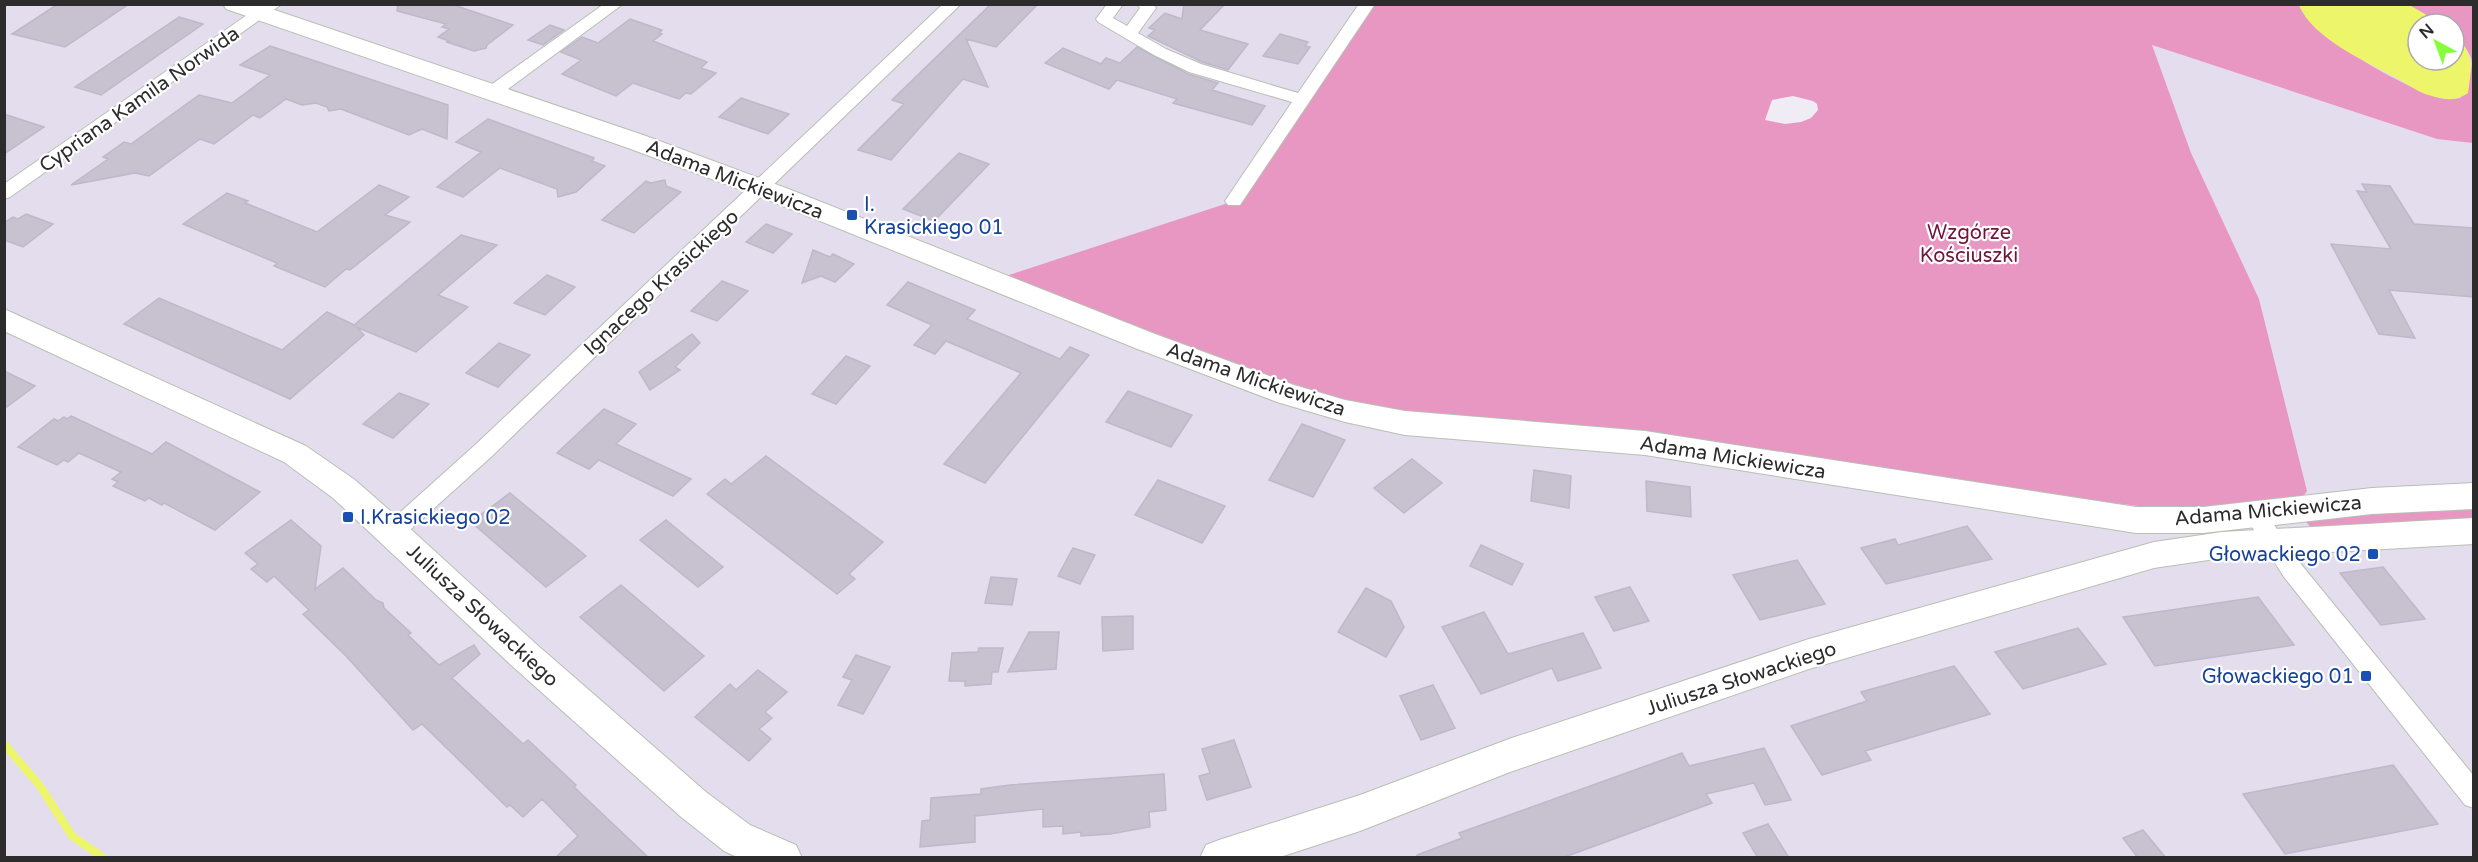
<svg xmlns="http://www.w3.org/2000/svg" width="2478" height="862" font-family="'Varela Round',sans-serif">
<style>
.green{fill:#e897c3}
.plaza{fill:#f0ecf6}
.water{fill:#edf66a}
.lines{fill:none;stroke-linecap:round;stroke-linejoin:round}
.stream{stroke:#edf66a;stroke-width:8}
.building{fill:#c8c2d0;stroke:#bfb7ca;stroke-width:1.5}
.street-casing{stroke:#b7c0b1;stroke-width:2}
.secondary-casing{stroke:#b7c0b1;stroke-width:2}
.street{fill:#fff;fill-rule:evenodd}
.secondary{fill:#fff;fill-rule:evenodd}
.transit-dot{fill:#1a4fb4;stroke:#fff;stroke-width:2}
.labels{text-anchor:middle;stroke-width:4.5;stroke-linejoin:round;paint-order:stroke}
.street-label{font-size:20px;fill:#2c2c2c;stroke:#fff}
.transit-label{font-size:20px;fill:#164399;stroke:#fff;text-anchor:start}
.park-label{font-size:20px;fill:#6f163a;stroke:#fff}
</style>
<rect width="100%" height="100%" fill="#e4ddee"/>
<path class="green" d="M1367 5H2299C2312 36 2409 91 2442 98 2448 100 2454 99 2460 98L2469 87C2467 76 2474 69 2471 58 2466 44 2454 39 2454 24H2442L2409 5H2473V143L2437 139 2152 45 2191 153 2259 299 2307 491 2293 510 2147 507 1345 411 991 281 1234 201Z
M2473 505V521L2312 529 2304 519Z"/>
<path class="plaza" d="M1793 96 1813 101 1817 104 1818 110 1811 118 1801 122 1785 124 1765 120 1772 100Z"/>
<path class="water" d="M2299 5H2409L2442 24H2418V60H2454V34C2475 54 2472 67 2468 93 2457 101 2445 100 2432 96 2418 93 2408 84 2395 77 2365 61 2312 38 2299 5Z"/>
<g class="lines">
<path class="stream" d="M4 744 40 786 72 836 104 858"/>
</g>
<path class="building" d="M58 4H129L65 47 12 34Z
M398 4H451L513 25 487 45 486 48 474 51 447 42 449 41 438 37 449 29 442 27 446 24 397 11Z
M991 4H1038L996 47 966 39 988 87 963 79 891 160 858 150 904 104 892 100Z
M1184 4H1225L1200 30 1248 44 1228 70 1202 62 1148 36 1155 30 1149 28 1165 13 1182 19Z
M179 17 203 24 101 95 75 87Z
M630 19 662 30 659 33 662 34 653 41 707 62 701 68 716 73 691 94 686 93 679 99 633 83 616 96 562 74 581 60 561 52 582 37 598 43Z
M550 25 564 30 543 45 528 40Z
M1280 34 1308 42 1305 46 1310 47 1298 64 1263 56Z
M270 46 448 105 447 139 422 129 409 135 341 109 329 111 327 107 316 103 302 105 286 99 260 118 253 115 214 144 200 139 149 176 135 173 71 185 108 159 103 157 124 142 131 144 199 95 232 103 270 75 240 65Z
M1137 47 1188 74 1218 83 1212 90 1265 106 1252 125 1173 103 1177 99 1117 80 1109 89 1045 63 1063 48 1101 64 1106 58 1120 63Z
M741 98 789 114 768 134 719 117Z
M4 114 44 127 4 154Z
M488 119 594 158 592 161 605 166 576 192 558 197 557 189 500 168 463 197 437 187 481 152 456 142Z
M959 153 989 164 934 221 903 209Z
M665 180 666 186 681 192 634 233 602 220 646 181 651 183Z
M2362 184 2390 186 2414 224 2474 228V297L2389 290 2415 338 2379 334 2331 244 2391 249 2357 191 2367 192Z
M379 185 409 197 385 215 410 222 350 270 346 269 325 287 274 266 277 263 183 224 227 193 248 201 245 203 317 232Z
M26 214 53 224 23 247 4 240V223L13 217 18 219Z
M766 224 792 234 773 253 746 242Z
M461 235 497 245 438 295 468 307 416 352 356 327 364 335 290 399 124 324 159 298 282 350 327 312 354 325Z
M813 250 830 257 833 254 854 264 835 282 821 276 802 283Z
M547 275 575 287 545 315 514 303Z
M722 281 748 291 717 321 691 311Z
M908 282 975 310 967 319 1060 359 1070 347 1089 355 985 483 944 464 1021 373 946 341 935 354 914 345 932 325 887 305Z
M692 334 700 343 675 367 680 370 650 390 639 372Z
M499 343 530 355 498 387 466 373Z
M846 356 870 366 836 404 812 394Z
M4 371 35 386 4 409Z
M1128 391 1192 415 1171 447 1106 422Z
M399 393 429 404 393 438 363 424Z
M604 409 636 424 616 444 691 479 673 496 599 460 589 469 557 453Z
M71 416 152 454 166 442 260 492 215 530 164 503 162 505 149 498 145 501 113 486 118 482 112 479 121 472 79 453 68 462 64 460 57 465 18 447 54 419 58 421 64 417 67 419Z
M1302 424 1345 440 1313 497 1269 480Z
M766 456 883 542 849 574 855 579 837 594 707 494 725 479 731 484Z
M1412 459 1442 483 1404 513 1374 488Z
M1534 470 1571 476 1569 508 1531 501Z
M1158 480 1225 506 1202 543 1135 515Z
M1646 481 1690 487 1691 517 1647 511Z
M510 493 586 556 546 587 471 522Z
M291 520 321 546 315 589 343 568 376 600 383 603 384 608 411 633 408 635 439 665 474 645 480 654 452 678 523 744 528 740 576 785 574 787 649 858H555L578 836 542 799 523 817 510 805 507 807 422 724 413 730 346 656 303 614 309 610 274 576 267 582 251 569 258 564 245 553Z
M666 520 723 567 698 587 640 540Z
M1967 526 1992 559 1886 584 1861 548 1895 539 1898 545Z
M1481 545 1523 564 1512 585 1470 566Z
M1073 548 1095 555 1080 584 1058 576Z
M1797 560 1825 604 1760 620 1733 575Z
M2383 567 2425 619 2381 625 2340 573Z
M991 577 1017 579 1012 605 985 603Z
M621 585 704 656 664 691 580 617Z
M1630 587 1649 621 1614 631 1595 597Z
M1366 588 1391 601 1404 627 1386 657 1338 632Z
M2258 597 2294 645 2155 666 2123 617Z
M1484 612 1508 654 1583 633 1601 668 1558 681 1552 668 1481 694 1442 627Z
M1133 616V649L1103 651 1102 617Z
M2078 628 2106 664 2023 689 1995 652Z
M1029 632H1059L1056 669 1008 672Z
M979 648H1003L998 672H992L991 684 965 686V681H949L952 653 978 652Z
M856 655 890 667 863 714 838 705 852 680 843 677Z
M1954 666 1990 714 1865 751 1871 760 1822 775 1791 726 1867 701 1861 692Z
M758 670 787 692 765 712 772 718 759 729 771 739 749 761 695 717 730 684 736 690Z
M1433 685 1455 728 1421 740 1400 696Z
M1234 740 1251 787 1207 800 1199 776 1210 773 1202 749Z
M1764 748 1791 800 1765 805 1754 783 1706 794 1712 803 1562 858H1417V855L1462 838 1459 833 1682 753 1689 766Z
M2393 765 2438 824 2285 854 2243 794Z
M1164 774 1166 810 1149 812 1150 827 1110 834 1081 836V832L1063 834V826L1043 827V809L975 816V842L920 847 922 821 930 820 931 798 981 794V789L1010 785Z
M1768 824 1789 858H1758L1743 833Z
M2143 830 2166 858H2138L2123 838Z"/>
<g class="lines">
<g class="street-casing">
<path id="street" d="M263 4H282L10 197 4 199V184Z
M604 4H623L500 95H488L486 91 488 87Z
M943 4H961L491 457 401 538 393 541 385 538 382 532 385 526 475 445Z
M1107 4H1123L1113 18 1127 26 1140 8 1137 4H1153L1156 8 1138 33 1166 49 1201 64 1298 93 1359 4H1375L1240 205H1228L1225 201 1292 102 1189 72 1154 55 1098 22 1096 19Z
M2256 507 2264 510 2300 563 2474 776V808L2465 805 2284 577 2245 516 2248 510Z"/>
</g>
<g class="secondary-casing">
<path id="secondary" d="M223 4H257L646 136 786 188 1155 334 1294 385 1345 400 1405 411 1645 431 2136 507H2203L2372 488 2474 483V509L2372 514 2203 533H2136L1645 455 1405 435 1345 422 1277 402 1135 348 768 200 628 148 226 9Z
M4 309 306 446 355 480 404 523 535 643 706 792 750 825 796 845 802 858H739L724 851 680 816 511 665 333 498 284 462 4 331Z
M2474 518V544L2222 558 2154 568 1809 669 1510 772 1360 831 1277 858H1200L1206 845 1219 840 1360 795 1509 739 1809 639 2154 542 2222 532Z"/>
</g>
<use href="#street" class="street"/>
<use href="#secondary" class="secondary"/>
</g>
<g class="transit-dot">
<rect x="846" y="209" width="12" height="12" rx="3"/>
<rect x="342" y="511" width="12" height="12" rx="3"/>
<rect x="2367" y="548" width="12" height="12" rx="3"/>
<rect x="2360" y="670" width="12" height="12" rx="3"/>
</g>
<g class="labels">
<g class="street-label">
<text transform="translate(139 99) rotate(-35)" y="7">Cypriana Kamila Norwida</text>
<text transform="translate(735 179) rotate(21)" y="7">Adama Mickiewicza</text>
<text transform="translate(661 282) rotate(-43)" y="7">Ignacego Krasickiego</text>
<text transform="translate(1256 379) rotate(19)" y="7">Adama Mickiewicza</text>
<text transform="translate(1733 457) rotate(9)" y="7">Adama Mickiewicza</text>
<text transform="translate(2268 510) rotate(-5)" y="7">Adama Mickiewicza</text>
<text transform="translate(483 615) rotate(43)" y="7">Juliusza Słowackiego</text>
<text transform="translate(1741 678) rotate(-18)" y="7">Juliusza Słowackiego</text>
</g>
<g class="transit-label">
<text x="864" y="211">I.<tspan x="864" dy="23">Krasickiego 01</tspan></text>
<text x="360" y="524">I.Krasickiego 02</text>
<text x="2361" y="561" text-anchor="end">Głowackiego 02</text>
<text x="2354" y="683" text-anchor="end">Głowackiego 01</text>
</g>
<g class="park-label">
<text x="1969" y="239">Wzgórze<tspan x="1969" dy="23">Kościuszki</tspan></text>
</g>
</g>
<rect width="2478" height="862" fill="none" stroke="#2c2c2c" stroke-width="12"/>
<g transform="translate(2436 42) rotate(319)"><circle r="28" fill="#ffffff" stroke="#ababab" stroke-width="1.5"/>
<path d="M0-4.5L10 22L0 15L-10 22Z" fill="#86ff3a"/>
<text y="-9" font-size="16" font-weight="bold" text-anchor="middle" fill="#2c2c2c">N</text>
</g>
</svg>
